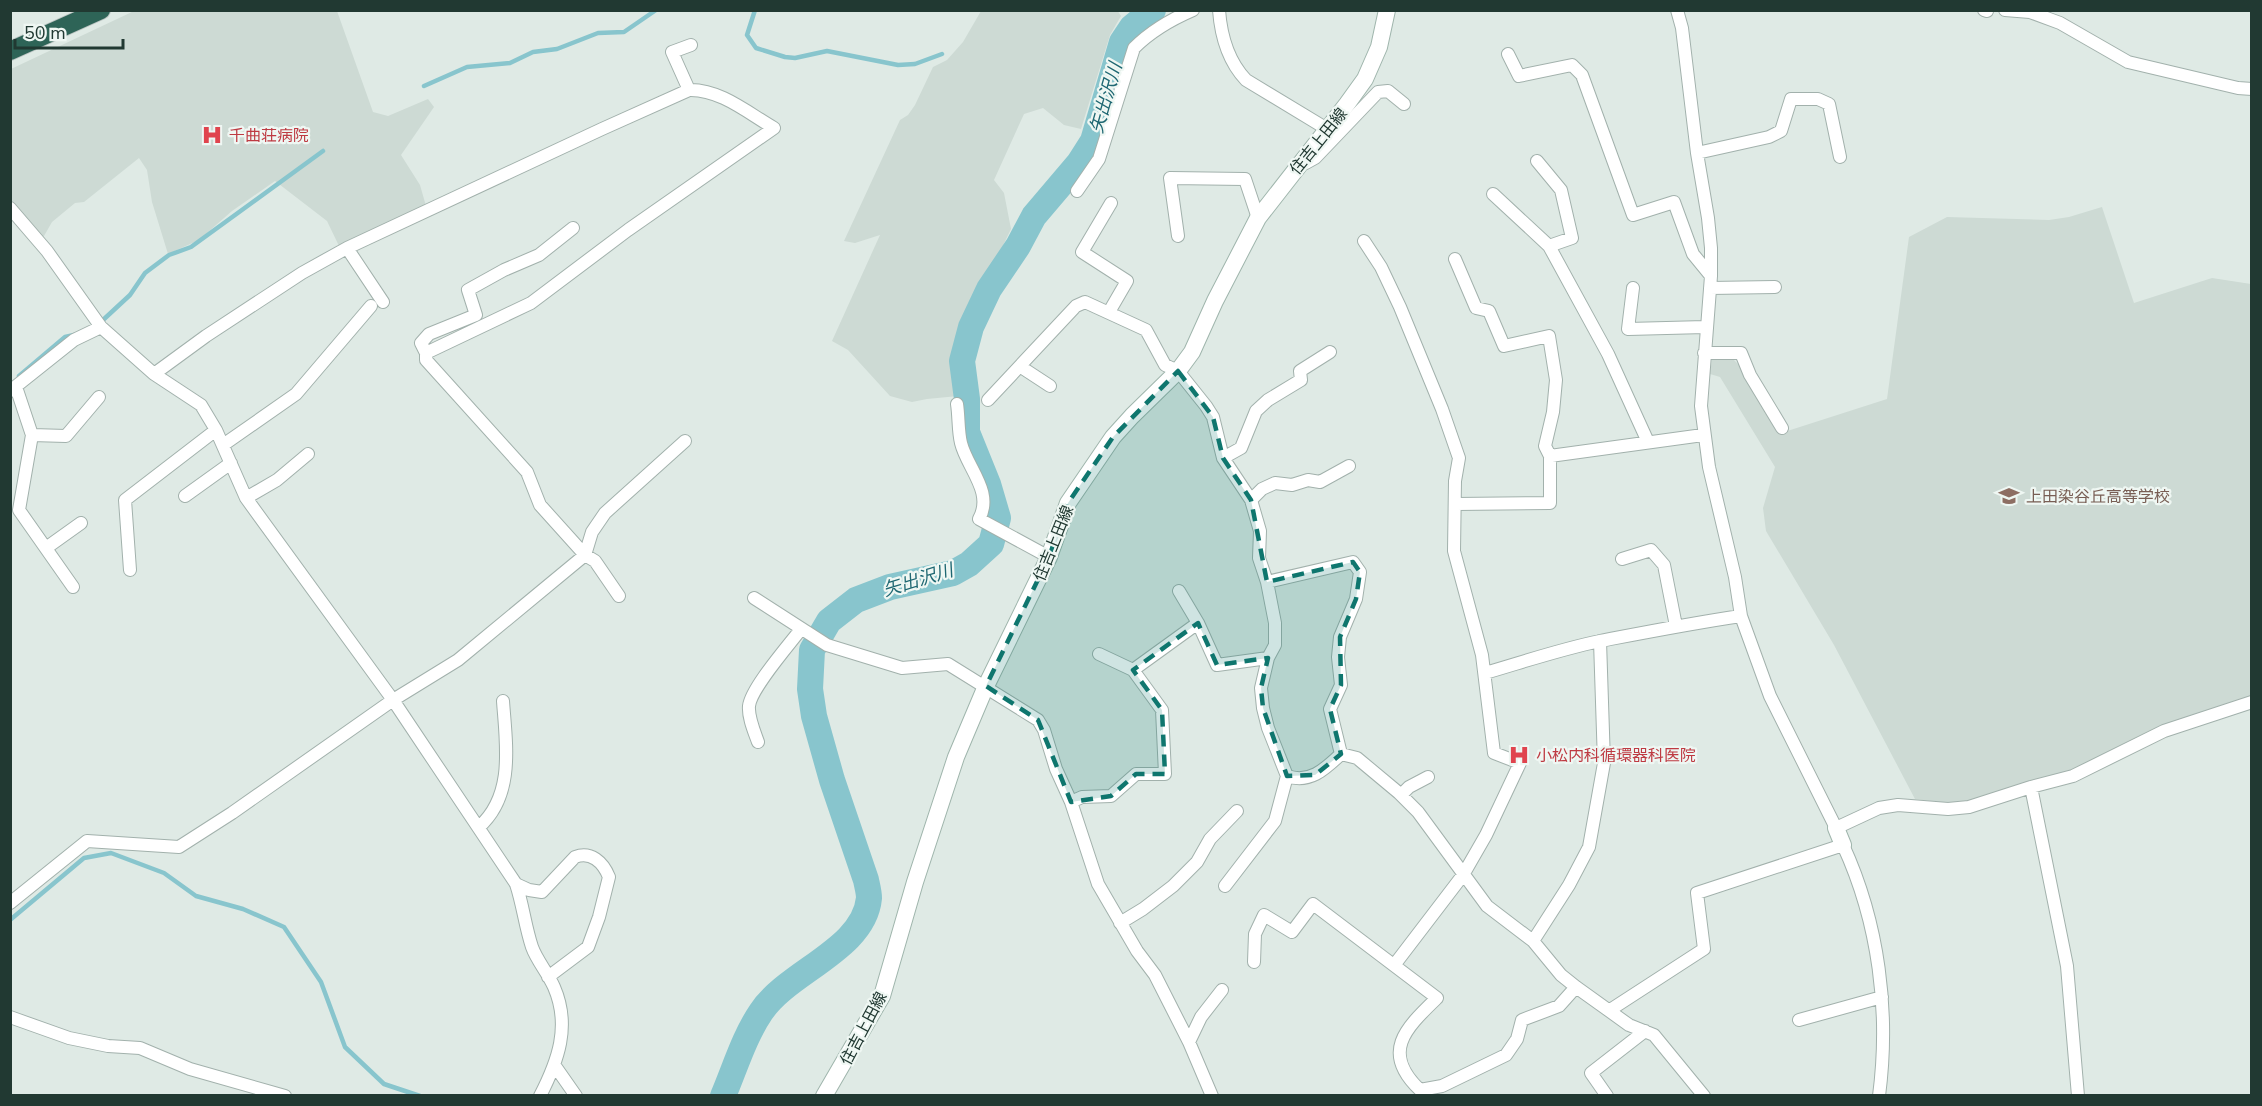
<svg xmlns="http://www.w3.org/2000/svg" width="2262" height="1106" font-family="'Nunito Sans','Noto Sans JP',sans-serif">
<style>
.built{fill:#cddad4}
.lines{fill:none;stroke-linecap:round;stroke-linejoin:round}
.stream{stroke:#88c5cd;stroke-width:4.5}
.river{stroke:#88c5cd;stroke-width:26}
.street-casing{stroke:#a2b1ac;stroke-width:14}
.secondary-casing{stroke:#9fb5ac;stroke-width:18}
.highway-casing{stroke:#bcc4c2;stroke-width:20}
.street{stroke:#fff;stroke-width:12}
.secondary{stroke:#fff;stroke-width:16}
.highway{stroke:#2e6457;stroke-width:18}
.marked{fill:#0f766e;fill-opacity:0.2;stroke:#0f766e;stroke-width:4.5;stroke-dasharray:12 8;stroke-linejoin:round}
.labels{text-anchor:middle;stroke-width:4.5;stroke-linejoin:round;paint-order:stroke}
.health-label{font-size:16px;fill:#be3a42;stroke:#eff7f3;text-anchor:start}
.street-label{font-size:16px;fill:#213932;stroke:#eff7f3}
.education-label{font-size:16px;fill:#785e54;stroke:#eff7f3;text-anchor:start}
.water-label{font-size:18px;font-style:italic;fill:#1e6772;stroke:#eff7f3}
</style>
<rect width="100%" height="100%" fill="#dfeae5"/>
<path class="built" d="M134 11H337L373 112 388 116 428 99 434 107 401 155 420 185 426 206 339 246 327 221 275 181 232 211 199 240 168 254 152 202 147 170 139 158 84 202 75 203 52 222 44 236 40 237 11 201V69Z
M981 11 1117 10 1121 16 1110 35 1081 129 1064 125 1043 108 1024 114 994 180 1004 193 1011 229 964 326 955 359 958 396 927 399 912 402 890 396 848 350 832 341 880 235 855 243 844 241 900 120 908 115 915 105 933 67 947 60 963 42Z
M2102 207 2134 303 2212 278 2251 284V696L2169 724 2070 773 1967 802 1946 803 1915 799 1834 645 1766 531 1763 508 1775 467 1720 377 1710 374 1712 359H1733L1739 365 1778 434 1887 399 1909 237 1947 217 2049 220 2069 217Z"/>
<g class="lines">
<path class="stream" d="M755 10 747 35 756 48 785 57 795 58 827 51 898 65 915 64 942 54
M424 86 467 67 510 63 533 52 557 49 598 33 624 32 656 10
M103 320 130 295 145 273 169 255 191 247 323 151
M19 376 65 337 74 335
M10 920 84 858 111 853 164 873 196 896 243 909 284 927 321 982 345 1047 384 1084 420 1096"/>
<path class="river" d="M723 1096C735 1068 744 1037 761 1012 788 971 864 950 869 898 869 892 867 885 866 880L832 780 814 716 810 689 812 650 829 621 856 600 890 587 953 573 969 564 991 544 998 518 988 484 967 432V399L962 361 971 327 989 289 1018 246 1034 216 1079 163 1093 141 1122 42 1132 27 1153 10"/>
<g class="street-casing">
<path id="street" d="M1219 10C1221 37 1228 61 1246 80L1327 129
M1677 10 1682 28 1697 153 1708 218 1711 248V276L1701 406 1709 467 1735 577 1741 616 1770 696 1836 828 1879 808 1898 805 1948 809 1969 807 2031 787 2073 776 2164 731 2252 702
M1984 10 1987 11
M2005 10 2030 12 2060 23 2128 62 2238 88 2252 89
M1508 54 1519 76 1572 65 1582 75 1633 215 1674 202 1693 254 1711 276
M689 90 672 52 691 45
M1697 153 1769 137 1781 131 1791 99H1818L1829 104 1840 157
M1537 161 1561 190 1572 238 1549 246 1608 354 1648 442
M1303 162 1306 163 1315 158 1378 92 1388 91 1404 104
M1077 191 1099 159 1134 48C1150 32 1172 19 1193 10
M1493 194 1549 246
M10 208 47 251 101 327 154 374 201 405 216 430 246 498 393 700 516 884C523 905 525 926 532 947 537 961 548 973 554 987 571 1026 558 1061 540 1096
M1178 236 1170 178 1245 179 1258 218
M1364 241 1381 267 1400 307 1442 409 1459 458 1455 481 1454 551 1482 655 1494 753 1520 763 1486 835 1463 875 1395 964
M347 248 383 302
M1455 259 1476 308 1489 311 1504 346 1549 336 1556 380 1553 412 1545 446 1550 456V503L1456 504
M1633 288 1628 329 1705 327
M1710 288 1775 287
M1109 312 1127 281 1082 252 1111 203
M426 353 421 343 429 334 476 315 468 290 504 270 539 255 573 228
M1704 353H1741L1750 375 1782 428
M1021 367 1050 386
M154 374 206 336 302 273 347 248 602 129 689 90C720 89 748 113 774 128L628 230 531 303 426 353V360L527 472 540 505 585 555 595 561 619 596
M16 387 32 435 19 510 73 587
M10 391 74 340 101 327
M988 400 1076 306 1085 302 1146 330 1165 365 1178 371 1206 406 1213 417 1223 458 1251 500 1260 531 1259 558 1267 582 1275 623V645L1268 658 1261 688 1263 708 1268 728 1287 776 1275 821 1225 886
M957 404C959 417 958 431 961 443 967 468 994 492 979 519L1049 557
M32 435 66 436 99 397
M223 445 296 394 371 306
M1550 456 1703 435
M1223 458 1241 448 1256 411 1268 400 1301 380 1300 371 1330 352
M185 496 231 463
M246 498 277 480 308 454
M1251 500 1262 489 1275 483 1292 485 1308 480 1320 482 1349 466
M46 548 81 523
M1622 559 1651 550 1664 565 1676 626
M130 570 125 500 216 430
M1267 582 1353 562 1360 572 1356 599 1340 637 1338 657 1341 685 1330 709 1341 754 1357 758 1399 793 1418 812 1487 906 1533 941 1561 975 1576 987 1629 1025 1654 1035 1704 1096
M1179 591 1198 623 1217 665 1268 658
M754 598 827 645 902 668 948 664 1038 720 1044 730 1056 769 1071 802 1098 884 1137 951 1155 975 1189 1042 1212 1096
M1099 654 1133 670
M1485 673C1523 662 1561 649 1600 641 1647 632 1693 623 1741 616
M758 742C754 731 748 717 749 706 751 688 789 645 801 629
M1287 776C1310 784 1325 769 1341 754
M2031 787 2067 966 2078 1096
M1401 795 1409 787 1428 777
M1071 802 1082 797 1111 796 1136 774H1165L1162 710 1133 670 1198 623
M479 827C515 795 506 744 503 701
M516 884 529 890 542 892 575 857C591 851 603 862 609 877L599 917 588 947 548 977
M10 903 87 841 179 847 232 813 393 700 458 660 585 555 592 532 605 513 685 441
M1120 923 1143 909 1173 886 1197 862 1210 839 1237 811
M1533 941 1569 885 1589 847 1604 763 1600 641
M1254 962 1255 934 1264 915 1292 932 1313 904 1437 998C1406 1028 1380 1052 1420 1090L1442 1086 1506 1055 1517 1039 1522 1020 1559 1006 1576 987
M1610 1010 1704 949 1697 893 1843 845C1879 923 1890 1012 1879 1096
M10 1017 69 1038 108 1046 140 1048 190 1069 285 1096
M1799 1020 1882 997
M1189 1042 1201 1017 1222 990
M555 1066 576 1096
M1607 1096 1591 1073 1645 1031"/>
</g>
<g class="secondary-casing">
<path id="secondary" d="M1836 828 1843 845
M824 1096 882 996 915 882 956 757 986 686 1049 557 1068 503 1113 437 1132 416 1178 371 1192 352 1215 301 1258 218 1347 104 1365 79 1379 47 1387 10"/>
</g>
<g class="highway-casing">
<path id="highway" d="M10 51 101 10"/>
</g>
<use href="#street" class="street"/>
<use href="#secondary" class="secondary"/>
<use href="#highway" class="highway"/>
</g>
<path class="marked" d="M1178 371 1213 417 1223 458 1251 500 1267 582 1353 562 1360 572 1356 599 1340 637 1341 685 1330 709 1341 754 1315 775 1287 776 1263 708 1261 688 1268 658 1217 665 1198 623 1133 670 1162 710 1165 774H1136L1111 796 1071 802 1038 720 986 686 1049 557 1068 503 1113 437Z"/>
<defs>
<g id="hospital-bare" transform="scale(1.62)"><path d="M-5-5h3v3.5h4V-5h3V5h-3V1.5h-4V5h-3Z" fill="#e0444e" stroke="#eff7f3" stroke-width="2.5" paint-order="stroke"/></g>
<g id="school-bare" transform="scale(1.62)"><path d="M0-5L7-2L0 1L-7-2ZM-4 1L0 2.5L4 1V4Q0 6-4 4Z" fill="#8d6e63" stroke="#eff7f3" stroke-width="2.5" paint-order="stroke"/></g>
</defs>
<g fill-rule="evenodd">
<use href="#hospital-bare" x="212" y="135"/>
<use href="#school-bare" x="2009" y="496"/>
<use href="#hospital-bare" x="1519" y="755"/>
</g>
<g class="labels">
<g class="health-label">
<text x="229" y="141">千曲荘病院</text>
<text x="1536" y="761">小松内科循環器科医院</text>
</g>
<g class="street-label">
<text transform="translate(1318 141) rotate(-51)" y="6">住吉上田線</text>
<text transform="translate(1053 543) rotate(-68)" y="6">住吉上田線</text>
<text transform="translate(863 1028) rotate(-62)" y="6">住吉上田線</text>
</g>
<g class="education-label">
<text x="2026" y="502">上田染谷丘高等学校</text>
</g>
<g class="water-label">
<text transform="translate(1106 98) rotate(-74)" y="6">矢出沢川</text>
<text transform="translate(918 580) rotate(-17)" y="6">矢出沢川</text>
</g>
</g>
<rect width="2262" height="1106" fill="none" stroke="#213932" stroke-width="24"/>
<path d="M15 39v9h108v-9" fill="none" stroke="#213932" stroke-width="3"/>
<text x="24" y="39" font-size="18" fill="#213932" stroke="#eff7f3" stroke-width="4.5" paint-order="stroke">50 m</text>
</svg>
